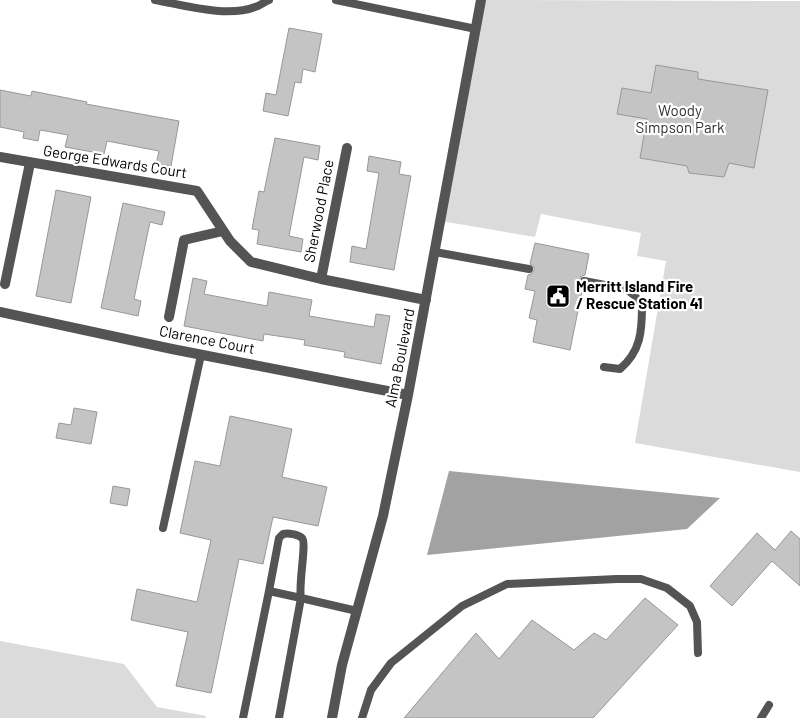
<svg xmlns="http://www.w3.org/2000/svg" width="800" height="718" font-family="Barlow,sans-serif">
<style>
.green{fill:#dbdbdb}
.water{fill:#a2a2a2}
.building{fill:#c4c4c4;stroke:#989898}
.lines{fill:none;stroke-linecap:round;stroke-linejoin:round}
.lane{stroke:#545454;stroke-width:8}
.street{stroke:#545454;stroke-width:10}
.labels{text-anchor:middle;stroke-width:4.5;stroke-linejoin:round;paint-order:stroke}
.park-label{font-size:15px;fill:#323232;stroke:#fff}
.street-label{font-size:15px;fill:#000;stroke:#fff}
.poi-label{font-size:15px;font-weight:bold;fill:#000;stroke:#fff;text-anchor:start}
</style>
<rect width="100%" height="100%" fill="#fff"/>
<path class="green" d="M486 0 800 1V472L635 443 666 261 637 256 641 233 541 214 535 237 441 221 476 29Z
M0 641 124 664 157 707 206 716 205 718H0Z"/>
<path class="water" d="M449 471 720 498 687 529 427 555Z"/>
<path class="building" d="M289 28 322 34 315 72 303 69 301 83 295 82 288 116 263 111 266 93 276 95Z
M656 65 698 72V79L768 90 754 168 729 163 724 177 689 173 687 166 640 158 647 119 617 114 622 88 651 93Z
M0 90 31 96 32 91 87 102 86 104 179 121 171 166 156 164 159 151 107 141 104 154 65 147 68 135 40 130 38 141 23 138 24 132 0 127Z
M275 138 320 146 318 160 304 157 289 236 303 239 301 252 257 244 259 230 252 229 259 191 264 192Z
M369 156 401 162 399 174 411 176 394 270 350 262 352 246 366 249 379 173 367 171Z
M56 190 91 197 71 303 36 296Z
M123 203 165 212 162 225 150 222 134 299 141 301 138 316 101 308Z
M535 243 589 254 585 275 582 276 579 279V283L583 286 570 350 533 342 537 320 529 318 535 291 525 289 528 275 531 274 534 270V267L530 264Z
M193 278 207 281 204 294 267 306 269 292 312 300 309 316 374 327 376 314 390 316 381 364 344 357 345 352 304 345 305 340 264 334 263 341 184 326Z
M74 408 97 412 91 444 56 438 59 423 71 425Z
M230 416 292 429 282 477 327 487 318 526 273 517 263 564 239 559 211 693 176 686 188 632 131 620 137 589 197 602 211 540 180 533 195 461 220 466Z
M113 486 130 489 127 506 110 503Z
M791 531 800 539V586L772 561 732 606 710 586 757 533 775 550Z
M645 598 678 625 593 718H404L476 633 499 659 532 620 574 650 594 633 606 640Z"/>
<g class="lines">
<path class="lane" d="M155 0C184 5 227 18 255 7 260 6 264 2 269 0
M336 0 476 29
M435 252 529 269
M584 281 626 289 634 295 642 305C642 331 641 351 620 369L604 367
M163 528 201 355
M243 718 269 591 279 538 283 534C288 533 298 534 302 538 307 543 298 585 301 598L269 591
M279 718 301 598 357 611
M362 718 371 690 391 663 462 606 507 584 617 579H641L667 588 690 606 697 622 698 653
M761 718 769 705"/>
<path class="street" d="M0 157 197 191 230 241 251 262 321 279 426 300
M321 279 347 148
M5 284 30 163
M0 312 172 349 408 395
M169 317 184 240 223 231
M332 718 342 665 383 516 408 395 481 0"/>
</g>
<defs>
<g id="civic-square" transform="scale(1.25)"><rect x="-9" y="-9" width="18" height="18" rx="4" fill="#000" stroke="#fff"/><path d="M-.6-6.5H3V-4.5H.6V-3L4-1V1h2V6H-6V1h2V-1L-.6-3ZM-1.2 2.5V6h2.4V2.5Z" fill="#fff"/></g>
</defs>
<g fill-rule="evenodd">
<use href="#civic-square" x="558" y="296"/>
</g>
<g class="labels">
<g class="park-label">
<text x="680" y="116">Woody<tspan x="680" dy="17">Simpson Park</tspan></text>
</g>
<g class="street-label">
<text transform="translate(115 162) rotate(9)" y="5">George Edwards Court</text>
<text transform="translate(319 211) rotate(-79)" y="5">Sherwood Place</text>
<text transform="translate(207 340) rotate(11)" y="5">Clarence Court</text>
<text transform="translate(400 358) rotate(-79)" y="5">Alma Boulevard</text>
</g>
<g class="poi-label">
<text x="576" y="292">Merritt Island Fire<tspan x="576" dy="17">/ Rescue Station 41</tspan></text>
</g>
</g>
</svg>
